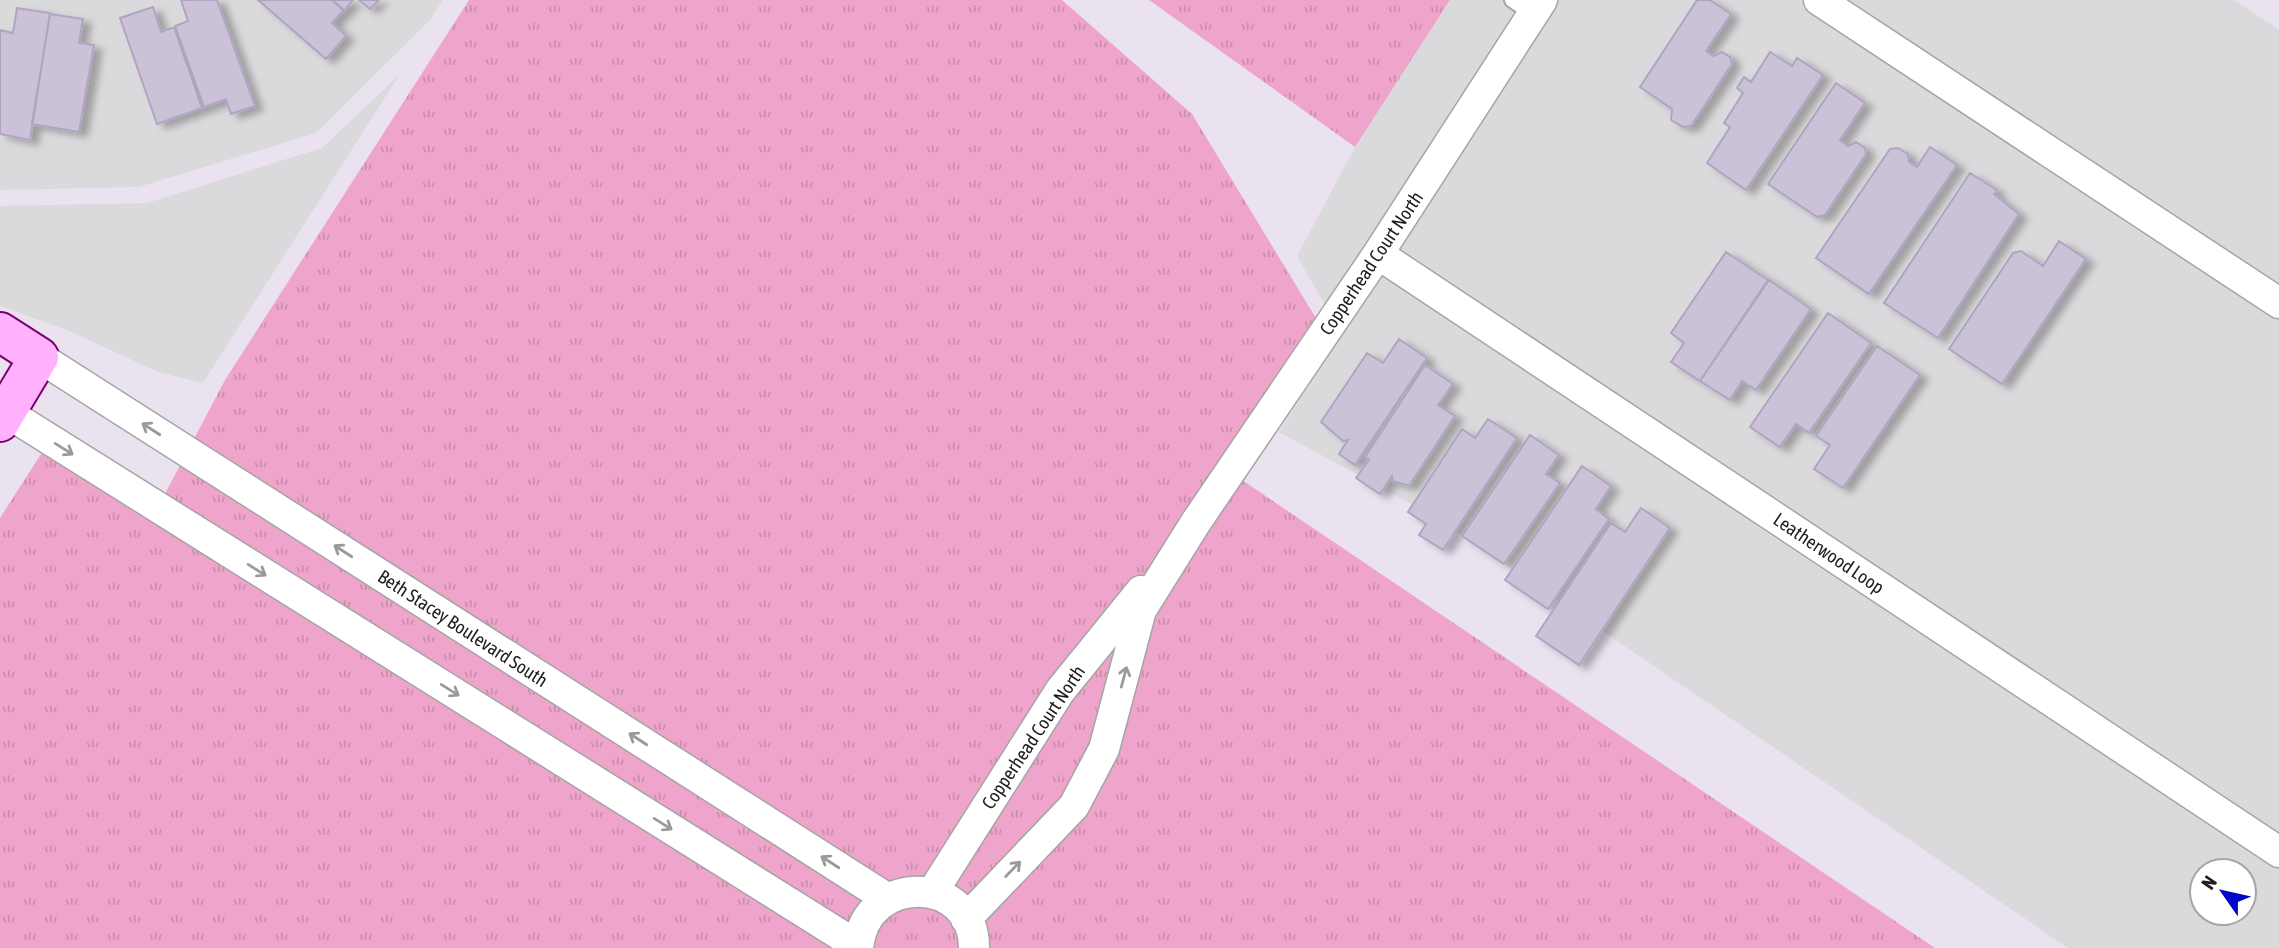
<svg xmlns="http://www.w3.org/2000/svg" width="2279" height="948" font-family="'Asap Condensed',sans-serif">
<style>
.residential{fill:#dadadc;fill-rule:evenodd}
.grass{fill:url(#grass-tufts)}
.building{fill:#cbc2d7;stroke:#b0a4c2;stroke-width:2;filter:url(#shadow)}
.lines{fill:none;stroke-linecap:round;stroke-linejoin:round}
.lane-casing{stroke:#a5a5a5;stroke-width:18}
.street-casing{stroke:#a5a5a5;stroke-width:33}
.secondary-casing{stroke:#790070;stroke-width:42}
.lane{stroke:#fff;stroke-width:14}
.street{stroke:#fff;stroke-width:30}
.secondary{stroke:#ffb1fd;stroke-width:38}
.oneway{stroke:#9a9a9a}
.labels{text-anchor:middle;stroke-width:6;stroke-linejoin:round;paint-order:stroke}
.street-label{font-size:19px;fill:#1e1e1e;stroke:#fff}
</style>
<defs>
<pattern id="grass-tufts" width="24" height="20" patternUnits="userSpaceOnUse" patternTransform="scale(1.75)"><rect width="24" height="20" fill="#eea4cb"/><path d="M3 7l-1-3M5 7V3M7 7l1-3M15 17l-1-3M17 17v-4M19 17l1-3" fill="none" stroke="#cc8dae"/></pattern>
<filter id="shadow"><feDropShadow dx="8" dy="4.5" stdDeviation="3.5" flood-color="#0004"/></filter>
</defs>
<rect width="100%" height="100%" fill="#ebe2f0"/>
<path class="residential" d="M0 0H443L430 20 316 133 139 187 0 190Z
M1450 0H2234L2279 30V948H2068L1435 517 1279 432 1342 335 1297 256 1355 147ZM2202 871H2244V913H2202Z
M400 74 203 383 158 372 67 330 0 306V206L147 203 322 148Z"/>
<path class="grass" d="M469 0H1062L1192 114 1325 333 1230 472 1935 948H0V518L50 440 158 507 225 380Z
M1149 0H1450L1355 147Z"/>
<path class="building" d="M181 0H217L255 106 231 114 226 99 204 107 175 26 188 21Z
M258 0H332L344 10 332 23 346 36 326 59Z
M332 0H353L344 11Z
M359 0H379L370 9Z
M1697 0H1710L1731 14 1706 51 1713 56 1722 52 1730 57 1732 64 1691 126 1683 127 1671 120 1672 109 1640 87Z
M153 7 161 32 174 27 202 108 157 124 120 18Z
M17 8 50 13 30 140 0 134V30L13 33Z
M50 14 83 19 79 43 94 45 79 132 32 124Z
M1770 52 1792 66 1797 58 1823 75 1746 190 1707 163 1730 127 1724 123 1743 93 1737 88 1744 77 1751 82Z
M1836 83 1865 103 1840 140 1848 146 1856 142 1865 148 1866 154 1825 215 1817 217 1768 184Z
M1930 147 1957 165 1869 294 1816 258 1890 149 1898 148 1908 154 1909 162 1917 167Z
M1970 173 1997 190 1994 194 2019 214 1938 338 1884 303Z
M2059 241 2086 259 2002 384 1949 349 2013 253 2021 251 2043 266Z
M1726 252 1768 280 1700 381 1671 362 1684 343 1671 333Z
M1769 280 1811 309 1756 390 1742 381 1730 400 1700 381Z
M1828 313 1871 343 1809 433 1796 424 1780 447 1750 427Z
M1399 339 1427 358 1355 465 1339 454 1348 440 1343 441 1321 422 1367 353 1383 363Z
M1877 346 1920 375 1843 488 1814 469 1830 445 1816 436Z
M1425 365 1453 384 1438 405 1455 416 1409 486 1393 481 1392 476 1380 494 1356 478 1369 460 1365 457Z
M1488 419 1517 438 1443 550 1419 535 1426 524 1408 512 1462 429 1475 438Z
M1530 435 1559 455 1546 474 1560 483 1504 564 1462 536Z
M1582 466 1611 486 1596 509 1609 519 1548 609 1505 580Z
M1641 508 1670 528 1579 665 1536 636 1611 523 1625 532Z"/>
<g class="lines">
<g class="lane-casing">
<path id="lane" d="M1512 0 1533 14"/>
</g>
<g class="street-casing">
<path id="street" d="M1819 0 2279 303
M1378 254 2279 852
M39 357 888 899
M6 412 858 946
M932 893 1060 691 1141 591
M966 919 1074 806 1104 749 1141 610 1196 522 1378 254 1542 0
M858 948C865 871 975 875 974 948"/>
</g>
<g class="secondary-casing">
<path id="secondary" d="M0 332 39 357 0 422"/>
</g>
<use href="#lane" class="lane"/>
<use href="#street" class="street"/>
<use href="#secondary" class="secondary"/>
</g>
<defs><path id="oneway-shaft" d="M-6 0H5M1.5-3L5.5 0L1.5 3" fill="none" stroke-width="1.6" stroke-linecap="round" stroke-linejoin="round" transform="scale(1.75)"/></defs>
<g class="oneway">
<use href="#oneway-shaft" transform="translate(151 429) rotate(-147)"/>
<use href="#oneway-shaft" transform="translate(64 449) rotate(32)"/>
<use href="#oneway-shaft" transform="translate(343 551) rotate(-147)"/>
<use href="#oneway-shaft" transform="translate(257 570) rotate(32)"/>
<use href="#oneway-shaft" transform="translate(1124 677) rotate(-75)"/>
<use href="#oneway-shaft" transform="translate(450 690) rotate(32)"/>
<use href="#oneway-shaft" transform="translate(638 739) rotate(-147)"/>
<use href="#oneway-shaft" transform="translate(663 824) rotate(32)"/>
<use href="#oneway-shaft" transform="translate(830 862) rotate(-147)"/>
<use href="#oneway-shaft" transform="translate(1013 869) rotate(-46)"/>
</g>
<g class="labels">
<g class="street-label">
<text transform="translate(1371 263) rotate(-56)" y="7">Copperhead Court North</text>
<text transform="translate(1829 553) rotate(34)" y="7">Leatherwood Loop</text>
<text transform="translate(463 628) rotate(33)" y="7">Beth Stacey Boulevard South</text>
<text transform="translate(1033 737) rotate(-56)" y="7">Copperhead Court North</text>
</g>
</g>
<g transform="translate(2223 892) rotate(304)"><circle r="33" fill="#ffffff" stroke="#a5a5a5" stroke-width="2"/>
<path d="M0-5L12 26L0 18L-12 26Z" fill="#0006cb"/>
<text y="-10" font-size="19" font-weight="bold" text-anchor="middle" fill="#1e1e1e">N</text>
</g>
</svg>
